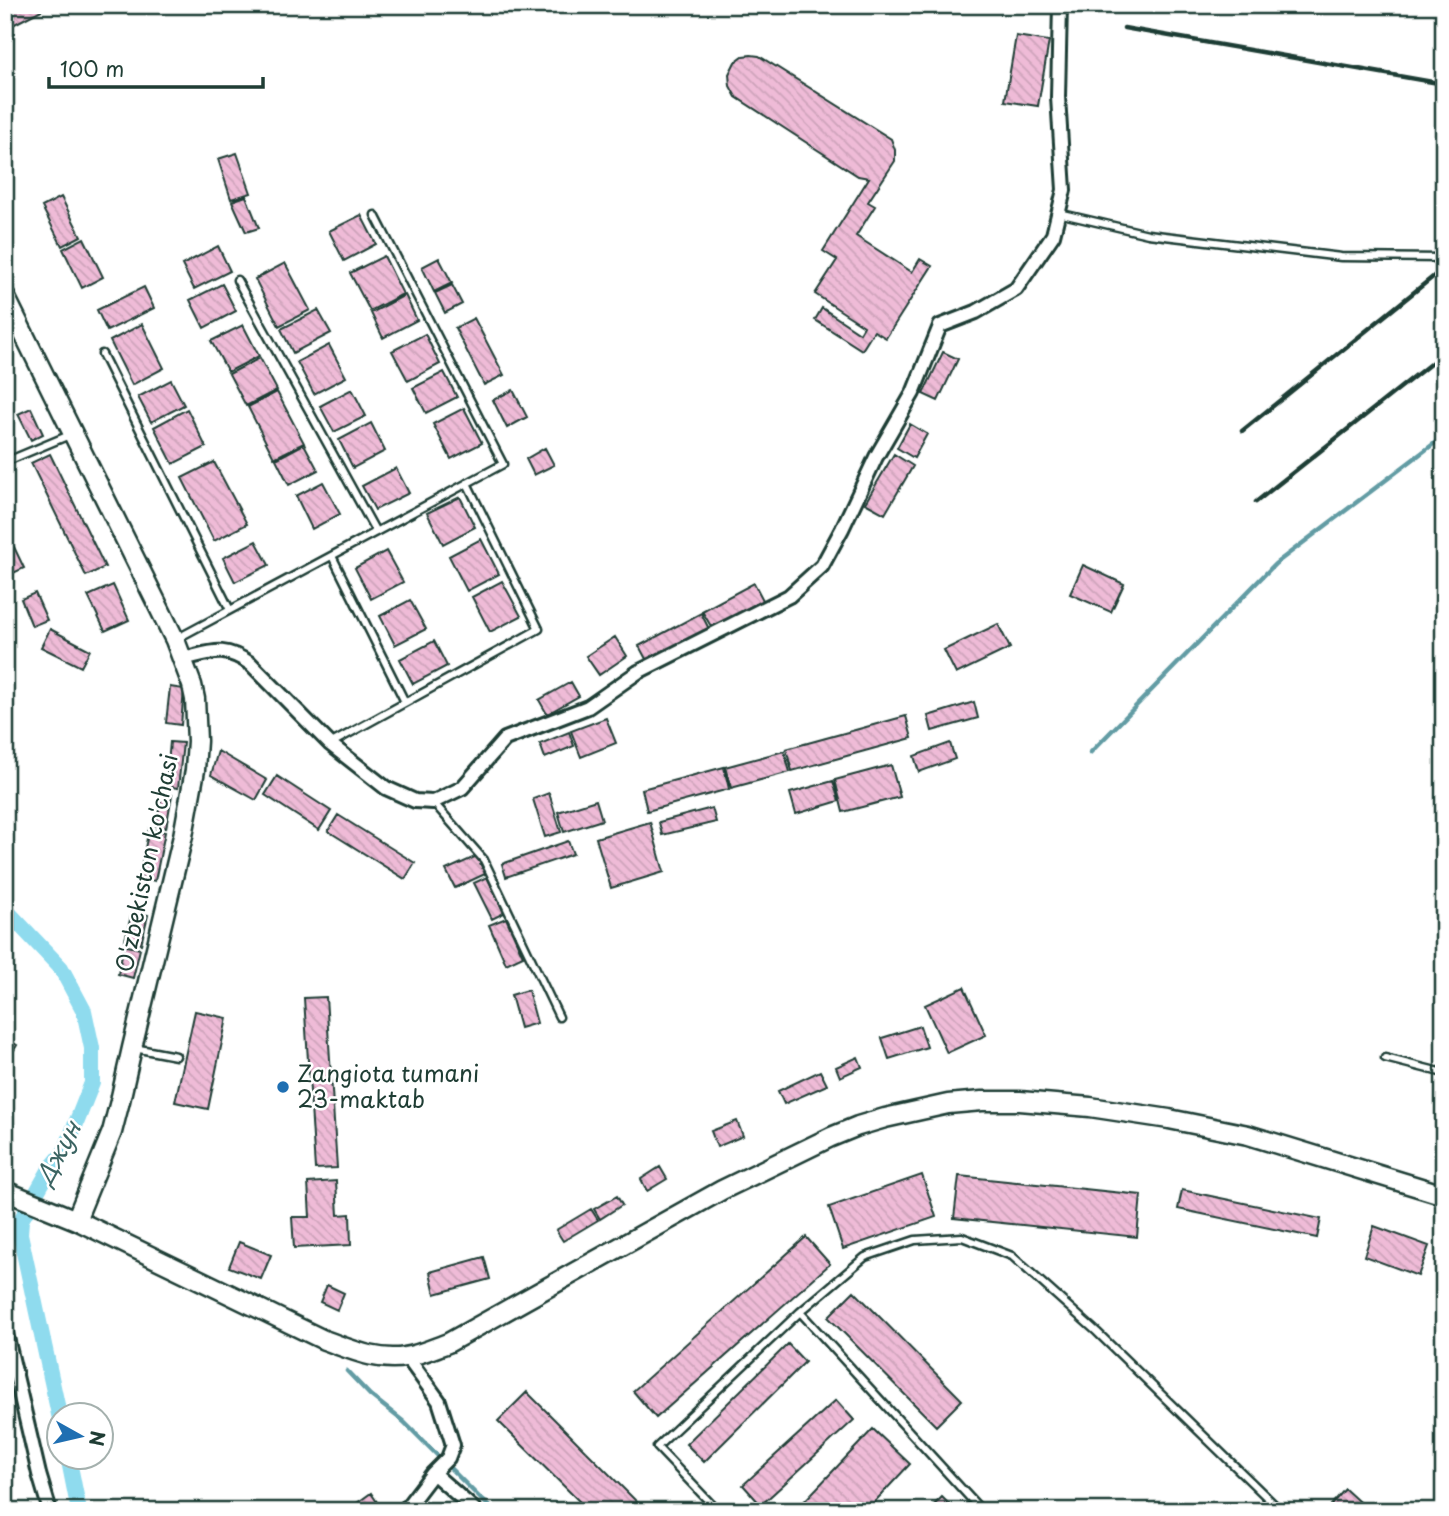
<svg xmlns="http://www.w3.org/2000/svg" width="1449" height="1516" font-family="'Playpen Sans',sans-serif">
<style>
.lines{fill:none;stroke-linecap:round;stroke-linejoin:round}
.stream{stroke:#629ca4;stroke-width:4.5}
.canal{stroke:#8fdbee;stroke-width:16}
.building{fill:url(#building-back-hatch);stroke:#1f3d34;stroke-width:2}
.service-casing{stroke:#1f3d34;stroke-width:11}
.minor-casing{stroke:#1f3d34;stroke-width:18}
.secondary-casing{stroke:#1f3d34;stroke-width:23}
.service{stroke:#fff;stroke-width:6}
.minor{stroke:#fff;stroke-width:12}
.secondary{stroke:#fff;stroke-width:18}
.rail{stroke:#1f3d34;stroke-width:4.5}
.poi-dot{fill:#1f6fb2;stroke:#fff;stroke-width:2.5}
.labels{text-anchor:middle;stroke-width:5;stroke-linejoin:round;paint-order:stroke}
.street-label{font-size:23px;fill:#1f3d34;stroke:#fff}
.poi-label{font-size:23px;fill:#1f3d34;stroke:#fff;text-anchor:start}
.water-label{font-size:24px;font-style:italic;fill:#3b6462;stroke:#fff}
</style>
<defs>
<pattern id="building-back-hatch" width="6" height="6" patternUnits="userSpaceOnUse" patternTransform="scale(1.75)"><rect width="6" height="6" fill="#efbbd7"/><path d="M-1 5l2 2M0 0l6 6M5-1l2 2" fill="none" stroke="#cca2b9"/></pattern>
</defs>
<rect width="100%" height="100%" fill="#fff"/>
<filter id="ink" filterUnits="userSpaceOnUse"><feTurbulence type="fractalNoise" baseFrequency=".0143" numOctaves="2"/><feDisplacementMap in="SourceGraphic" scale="14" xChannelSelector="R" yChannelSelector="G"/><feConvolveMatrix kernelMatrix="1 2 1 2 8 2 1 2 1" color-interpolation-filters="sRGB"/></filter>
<g filter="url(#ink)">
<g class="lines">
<path class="stream" d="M1090 753 1275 564 1444 436
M347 1371 370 1395 404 1422 480 1498 495 1511"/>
<path class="canal" d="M5 909 61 968 84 1011 92 1048V1083L65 1151 50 1169 21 1220 20 1234 60 1419
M68 1456 79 1511"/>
</g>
<path class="building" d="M5 5H51L5 29Z
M1016 36 1049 41 1038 106 1005 101Z
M751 55 759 56 891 139 895 150V161L868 202 875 206 856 236 912 272 920 259 932 266 886 338 874 331 862 350 815 320 822 308 860 333 864 326 815 294 837 260 823 251 869 178 858 176 736 97 730 86 729 74 735 62 743 56Z
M237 153 251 193 231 199 218 159Z
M246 196 259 228 246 232 232 201Z
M61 197 81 236 62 246 42 207Z
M361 215 376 244 344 261 329 231Z
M84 238 103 277 82 288 63 249Z
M218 246 230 271 194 289 182 265Z
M384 256 403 294 370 311 350 273Z
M439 258 452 283 434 292 422 267Z
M285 263 310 310 279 326 255 279Z
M222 284 236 311 204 328 190 300Z
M452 285 462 304 445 313 435 293Z
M144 287 154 308 107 331 97 310Z
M405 295 417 320 383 338 371 313Z
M318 310 331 333 293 353 281 329Z
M474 318 504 375 484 385 455 328Z
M142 324 164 368 132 385 110 341Z
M243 325 259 356 228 372 211 341Z
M425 334 440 364 408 381 392 351Z
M329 345 346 377 314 394 297 362Z
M943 352 958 359 938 401 923 394Z
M260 358 277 390 246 406 229 374Z
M444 372 457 397 426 413 413 388Z
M171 380 184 405 151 422 138 397Z
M352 389 366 416 334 432 320 406Z
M513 390 527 417 507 428 493 400Z
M277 392 304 443 274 458 248 407Z
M31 408 43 434 31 440 18 414Z
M464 408 482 443 451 459 433 424Z
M187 409 206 447 173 464 154 427Z
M371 423 385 451 353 468 339 440Z
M910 424 927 434 914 458 897 448Z
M304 444 318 470 289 485 276 459Z
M545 448 554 465 534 475 526 459Z
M50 454 105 567 86 576 31 463Z
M894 454 913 466 885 514 865 503Z
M214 462 247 524 214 541 182 478Z
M396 468 409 493 375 510 362 486Z
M323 482 340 514 312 529 296 496Z
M460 497 475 527 443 544 427 513Z
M481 539 499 574 467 591 449 556Z
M256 541 269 565 235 582 223 558Z
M14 547 24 568 9 575 5 565V551Z
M386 551 403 582 371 599 355 568Z
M1083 565 1124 584 1111 612 1070 594Z
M502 581 521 616 490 632 472 597Z
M754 583 763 600 712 628 702 611Z
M113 585 129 620 105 631 88 596Z
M35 593 47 620 32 626 21 599Z
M410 600 426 629 395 645 380 616Z
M701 613 709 629 647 661 639 646Z
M998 624 1010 648 956 674 944 650Z
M50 629 90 650 81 667 41 647Z
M615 637 627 656 599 675 586 656Z
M434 641 447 666 413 684 400 659Z
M571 682 579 696 547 714 539 700Z
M170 687 184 689 181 725 166 723Z
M974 702 978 718 932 731 928 716Z
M906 716 912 738 792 771 786 749Z
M606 718 616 743 581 757 571 731Z
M569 732 574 746 545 758 540 744Z
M170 742 183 743 178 788 166 786Z
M950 743 955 759 919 772 914 756Z
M218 751 267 780 256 800 211 775Z
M784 751 790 772 731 788 725 767Z
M891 765 900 797 843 812 835 780Z
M724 767 729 789 647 811 642 789Z
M277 776 331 811 319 830 265 795Z
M833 781 839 801 796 814 790 793Z
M162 793 172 795 166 828 156 826Z
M549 793 561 832 545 837 533 799Z
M596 800 602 820 564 832 558 812Z
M712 808 716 822 662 835 659 822Z
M338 815 415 863 405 879 328 831Z
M650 822 664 872 611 888 596 838Z
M149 829 165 832 155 881 139 877Z
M568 841 573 854 506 877 502 864Z
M477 856 485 874 455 888 446 870Z
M487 877 504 913 492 919 474 883Z
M132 912 148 915 141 944 125 940Z
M506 918 523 956 506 964 489 925Z
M124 945 140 949 133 978 118 974Z
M964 987 986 1035 947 1053 925 1005Z
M528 990 537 1023 520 1028 511 995Z
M326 997 337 1168 315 1169 304 998Z
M195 1011 227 1018 208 1109 175 1102Z
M920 1026 927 1047 889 1059 882 1038Z
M5 1038 17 1045 5 1065Z
M858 1057 862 1067 840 1077 836 1067Z
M820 1071 827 1085 784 1104 778 1091Z
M737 1121 743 1136 717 1147 711 1131Z
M660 1167 667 1179 647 1191 641 1179Z
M922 1175 936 1217 843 1249 829 1207Z
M959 1176 1141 1195 1137 1237 954 1218Z
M336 1181 338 1215 350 1214 351 1245 294 1248 292 1217H310L308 1183Z
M1182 1190 1321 1219 1317 1238 1178 1209Z
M617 1196 622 1205 600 1219 594 1209Z
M591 1209 598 1220 563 1241 556 1230Z
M1374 1226 1429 1246 1418 1276 1364 1256Z
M806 1237 830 1264 656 1418 633 1391Z
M239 1242 271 1255 261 1279 229 1267Z
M484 1257 490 1279 435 1294 430 1272Z
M327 1285 344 1293 337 1310 320 1302Z
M854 1291 962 1400 936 1426 828 1317Z
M788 1344 805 1362 704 1462 686 1444Z
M527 1392 646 1511H589L498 1421Z
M836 1400 854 1420 761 1505 743 1485Z
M873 1429 910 1464 866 1511H795Z
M1345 1489 1369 1511H1337L1331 1505Z
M371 1493 383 1511H346Z
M942 1497 956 1511H928Z"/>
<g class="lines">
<g class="service-casing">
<path id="service" d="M1058 213 1148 234 1341 257 1444 258
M237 280 376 532
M102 354 230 610
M5 462 72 434
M332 556 405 702
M178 638 503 464 375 215
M330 744 539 629 467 483
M433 802 484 860 559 1017
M134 1048 176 1056
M1385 1058 1444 1073
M800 1312 982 1511
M718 1511 657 1447 800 1312 865 1257 915 1240 962 1237 1012 1256 1097 1332 1281 1511"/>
</g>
<g class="minor-casing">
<path id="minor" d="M183 659C213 652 223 645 251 664L330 744 386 788 415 801 433 802 462 788 505 739 588 707 638 672 789 596 822 566 842 529 876 457 913 393 940 326 976 312 1016 289 1053 235 1064 190 1058 97 1060 5
M5 1329 39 1474 50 1511
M433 1473 476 1511
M404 1511 433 1473 448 1458 453 1445 439 1401 407 1357"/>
</g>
<g class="secondary-casing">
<path id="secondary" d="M5 296 175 640 192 685 195 699 197 741 195 770 183 836 132 1048 120 1101 112 1132 76 1220
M5 1191 76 1220 324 1340C350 1349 378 1362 405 1357 419 1355 434 1348 448 1343L722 1190 831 1137 858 1126 885 1118 948 1104 982 1101H1020L1090 1107 1169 1119 1248 1135 1444 1195"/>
</g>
<use href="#service" class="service"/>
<use href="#minor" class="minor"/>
<use href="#secondary" class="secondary"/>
<path class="rail" d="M1124 28 1444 84
M1242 431 1444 268
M1256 502 1444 353"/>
</g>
</g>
<circle class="poi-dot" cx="283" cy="1087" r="7"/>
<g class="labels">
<g class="street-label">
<text transform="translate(147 863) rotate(-78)" y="8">O'zbekiston ko'chasi</text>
</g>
<g class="poi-label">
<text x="297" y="1082">Zangiota tumani<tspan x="297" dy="26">23-maktab</tspan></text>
</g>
<g class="water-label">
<text transform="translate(59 1153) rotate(-62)" y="8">Джун</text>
</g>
</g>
<rect width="1449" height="1516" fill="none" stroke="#fff" stroke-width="28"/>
<rect x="14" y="14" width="1421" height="1488" fill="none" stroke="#1f3d34" stroke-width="2.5" filter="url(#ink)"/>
<g transform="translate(80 1436) rotate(98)"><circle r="33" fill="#ffffff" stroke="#a5b1ae" stroke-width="2"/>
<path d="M0-5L12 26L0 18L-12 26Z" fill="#1f6fb2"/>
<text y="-10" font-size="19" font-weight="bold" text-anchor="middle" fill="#1f3d34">N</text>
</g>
<path d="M49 77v10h214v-10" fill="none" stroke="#1f3d34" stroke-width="3.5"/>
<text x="60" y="77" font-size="21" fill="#1f3d34" stroke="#ffffff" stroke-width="5" paint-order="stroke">100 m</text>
</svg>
